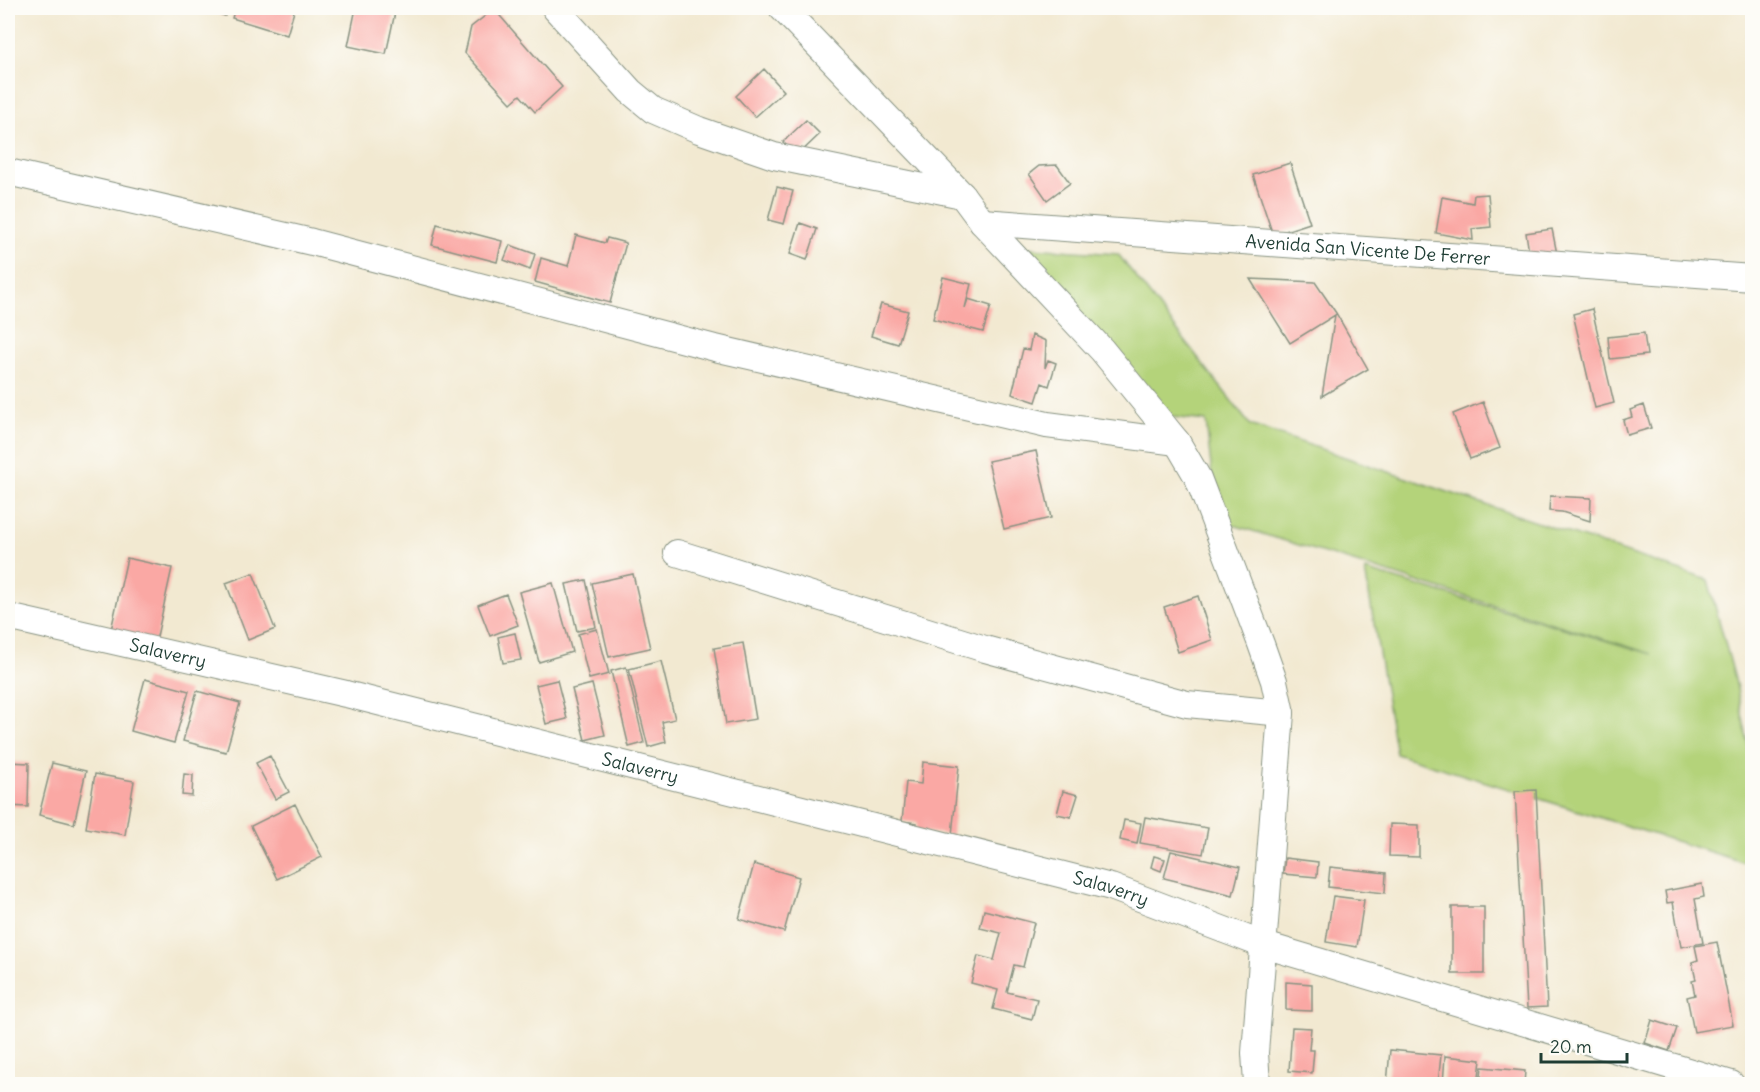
<svg xmlns="http://www.w3.org/2000/svg" width="1760" height="1092" font-family="Delius,sans-serif">
<style>
.green{fill:#b4d37a;stroke:#6a8857;stroke-width:1.5}
.building{fill:#faa8a4}
.lines{fill:none;stroke-linecap:round;stroke-linejoin:round}
.minor-casing{stroke:#889382;stroke-width:28}
.minor{stroke:#fff;stroke-width:26}
.labels{text-anchor:middle;stroke-width:4.5;stroke-linejoin:round;paint-order:stroke}
.street-label{font-size:18px;fill:#1f3d34;stroke:#fdfcf7}
</style>
<rect width="100%" height="100%" fill="#fdfcf7"/>
<filter id="ink" filterUnits="userSpaceOnUse"><feTurbulence type="fractalNoise" baseFrequency=".0167" numOctaves="2"/><feDisplacementMap in="SourceGraphic" scale="12" xChannelSelector="R" yChannelSelector="G"/><feConvolveMatrix kernelMatrix="1 2 1 2 8 2 1 2 1" color-interpolation-filters="sRGB"/></filter>
<filter id="wash" filterUnits="userSpaceOnUse"><feTurbulence type="fractalNoise" baseFrequency=".008" numOctaves="4" result="noise"/><feDisplacementMap in="SourceGraphic" scale="24" xChannelSelector="R" yChannelSelector="G"/><feGaussianBlur stdDeviation="1.35" result="paint"/><feColorMatrix in="noise" values="0 0 0 0 0 0 0 0 0 0 0 0 0 0 0 0 0 1.4 0 .05"/><feComposite in="paint" operator="in"/></filter>
<g filter="url(#wash)">
<rect width="100%" height="100%" fill="#f2e9d1"/>
<path class="green" d="M1001 246 1118 254 1250 425 1708 580 1735 679 1752 763V865L1396 754 1365 570 1652 654 1217 520 1206 421 1146 414Z"/>
<g id="blocks">
<path class="building" d="M201 8H228L225 16Z
M235 8H295L287 35 232 18Z
M356 8H396L386 54 348 46Z
M494 9 562 87 535 112 520 95 511 103 465 53 471 27Z
M764 69 784 91 755 117 736 96Z
M806 120 820 134 797 156 783 142Z
M1290 163 1310 223 1273 235 1253 175Z
M1057 165 1070 183 1047 200 1029 174 1039 166Z
M777 187 793 191 784 224 768 220Z
M1488 194 1491 227 1472 229 1473 240 1436 233 1442 197 1473 203 1474 195Z
M800 223 817 229 807 260 790 254Z
M437 224 502 241 497 262 432 245Z
M1552 229 1557 254 1530 259 1526 233Z
M576 235 605 243 607 238 626 243 610 303 535 282 541 258 568 266Z
M510 245 535 254 530 270 504 260Z
M943 277 971 284 965 308 968 299 991 306 983 332 933 319Z
M1250 279 1315 282 1336 313 1368 369 1322 396 1335 315 1290 343Z
M881 304 908 311 898 344 871 336Z
M1592 309 1614 403 1595 408 1573 314Z
M1644 333 1647 355 1610 359 1608 337Z
M1032 335 1046 341 1045 368 1048 360 1056 363 1049 386 1042 383 1036 402 1012 394 1023 349 1029 350Z
M1483 402 1500 448 1470 459 1453 414Z
M1644 405 1651 428 1627 435 1623 420 1632 417 1630 410Z
M1036 451 1051 518 1004 529 988 461Z
M1550 496 1591 498 1590 521 1562 512 1549 511Z
M127 558 172 568 156 641 111 630Z
M253 573 275 629 248 640 226 583Z
M633 574 650 648 609 657 592 583Z
M586 580 596 627 577 631 566 584Z
M553 583 572 652 539 662 519 592Z
M506 594 518 625 490 636 478 605Z
M1198 596 1212 640 1178 652 1164 607Z
M597 629 609 674 589 679 578 634Z
M515 633 521 660 503 663 498 637Z
M743 643 756 719 726 724 714 648Z
M661 661 675 719 662 722 666 742 648 747 629 669Z
M626 667 644 743 629 747 611 671Z
M145 679 189 691 174 743 131 731Z
M557 680 567 719 546 724 536 685Z
M592 684 605 735 585 740 572 689Z
M197 691 240 703 226 752 183 741Z
M270 756 289 792 275 799 256 763Z
M8 762 29 763 28 807 8 806Z
M923 762 959 766 952 835 916 831 917 823 902 821 906 782 921 784Z
M52 763 86 771 74 824 39 815Z
M95 774 134 781 125 835 86 828Z
M184 774 193 775 192 796 182 795Z
M1536 790 1547 1007 1527 1008 1515 791Z
M1063 791 1078 795 1071 817 1057 814Z
M295 804 322 857 277 879 251 826Z
M1145 817 1208 828 1203 854 1140 843Z
M1124 820 1141 823 1137 844 1120 840Z
M1390 824 1419 825V857L1389 856Z
M1171 851 1240 867 1233 895 1164 878Z
M1154 856 1165 859 1161 871 1151 867Z
M1285 858 1318 862 1317 877 1283 874Z
M754 864 799 877 784 932 739 919Z
M1330 867 1386 873 1385 893 1328 887Z
M1702 884 1704 897 1695 899 1703 943 1681 947 1673 902 1667 903 1665 891Z
M1333 896 1364 900 1357 947 1326 942Z
M1452 907H1484V974H1452Z
M984 910 1034 923 1023 967 1014 965 1007 992 1037 999 1032 1019 993 1009 998 990 971 983 978 956 994 960 1001 933 980 928Z
M1717 942 1733 1025 1694 1032 1687 997 1695 995 1692 981 1696 980 1692 962 1698 960 1695 946Z
M1286 982 1312 984V1011L1286 1010Z
M1652 1020 1677 1028 1669 1051 1645 1043Z
M1292 1027 1311 1028 1309 1050H1314L1312 1073 1289 1071Z
M1390 1050 1441 1055 1438 1084H1387Z
M1445 1056 1481 1060 1478 1084H1443Z
M1482 1067 1525 1071 1524 1084H1480Z"/>
</g>
</g>
<g filter="url(#ink)">
<use href="#blocks" fill-opacity="0" stroke="#889382" stroke-width="1.5"/>
<g class="lines">
<g class="minor-casing">
<g id="minor">
<path d="M555 8 630 91 653 110 699 130 774 156 962 195"/>
<path d="M782 8 962 195 982 222 1102 350 1177 442 1198 478 1261 644 1274 681 1281 713 1255 1053 1257 1084"/>
<path d="M8 172 312 242 715 348 1047 425 1177 442"/>
<path id="s1" d="M982 222 1752 278"/>
<path d="M677 553 985 649 1187 704 1281 713"/>
<path id="s2" d="M8 617 346 694 1111 887 1264 945 1731 1084"/>
</g>
</g>
<use href="#minor" class="minor"/>
</g>
</g>
<g class="labels">
<g class="street-label">
<text dy="6" stroke="none"><textPath href="#s1" startOffset="387">Avenida San Vicente De Ferrer</textPath></text>
<text dy="6" stroke="none"><textPath href="#s2" startOffset="164">Salaverry</textPath></text>
<text dy="6" stroke="none"><textPath href="#s2" startOffset="650">Salaverry</textPath></text>
<text dy="6" stroke="none"><textPath href="#s2" startOffset="1136">Salaverry</textPath></text>
</g>
</g>
<rect width="1760" height="1092" fill="none" stroke="#fdfcf7" stroke-width="30"/>
<path d="M1541 1053v9h86v-9" fill="none" stroke="#1f3d34" stroke-width="3"/>
<text x="1550" y="1053" font-size="18" fill="#1f3d34" stroke="#fdfcf7" stroke-width="4.5" paint-order="stroke">20 m</text>
</svg>
